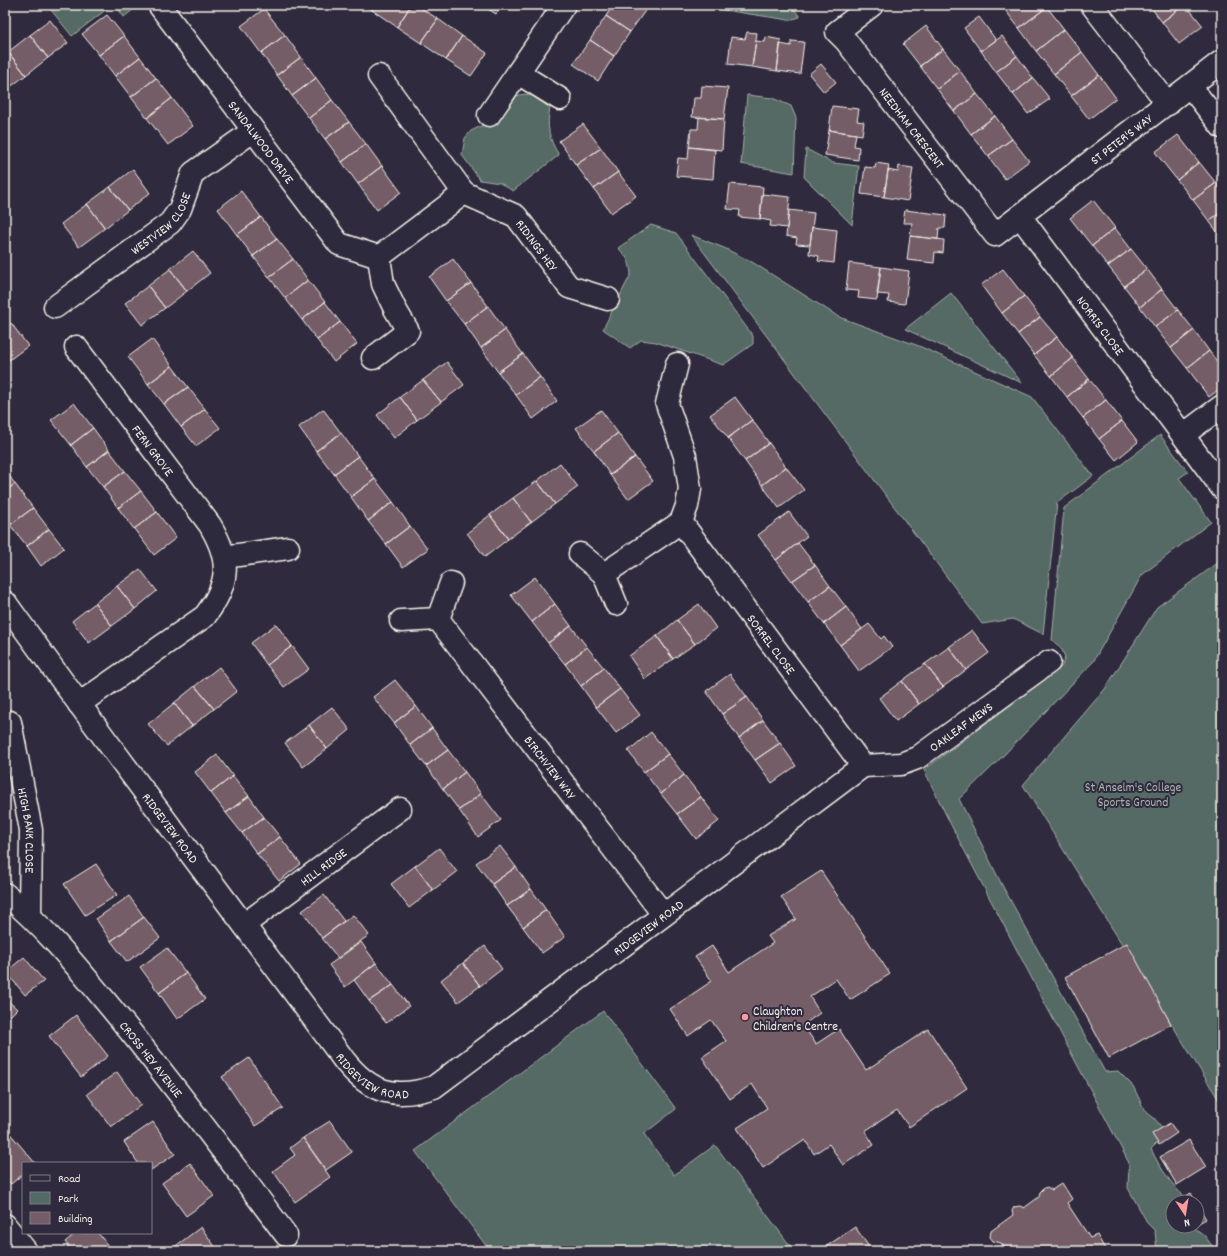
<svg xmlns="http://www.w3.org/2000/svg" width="1227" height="1256" font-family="Dekko,sans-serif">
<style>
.green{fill:#546a65;stroke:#a4aea6}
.building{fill:#755d67;stroke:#f4f1e8}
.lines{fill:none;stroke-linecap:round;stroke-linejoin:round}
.minor-casing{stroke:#f4f1e8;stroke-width:25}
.minor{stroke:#2f2a3d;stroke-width:22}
.poi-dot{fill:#ff9aa2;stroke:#2f2a3d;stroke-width:1.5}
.labels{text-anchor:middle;stroke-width:4;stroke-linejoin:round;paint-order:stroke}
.street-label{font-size:13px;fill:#f4f1e8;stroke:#2f2a3d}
.park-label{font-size:13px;fill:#acb4ad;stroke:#2f2a3d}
.poi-label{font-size:13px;fill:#f4f1e8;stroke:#2f2a3d;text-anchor:start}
</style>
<rect width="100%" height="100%" fill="#2f2a3d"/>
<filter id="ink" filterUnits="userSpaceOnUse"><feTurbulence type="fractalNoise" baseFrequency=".025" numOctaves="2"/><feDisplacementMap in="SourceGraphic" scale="8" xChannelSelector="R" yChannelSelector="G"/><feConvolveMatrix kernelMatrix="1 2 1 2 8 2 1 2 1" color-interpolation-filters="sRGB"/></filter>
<g filter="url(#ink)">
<path class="green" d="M47 5H112L72 36Z
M115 5H139L124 17Z
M716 5H791L800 17 789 20 717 9Z
M525 94 533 96 550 108C546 126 549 140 559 155L513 191 500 183 480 180 462 155 465 138 471 131 485 124 515 96Z
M747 95 772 98 791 106 796 118 794 173 741 164Z
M806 149 833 163 859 166 852 225 804 177Z
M651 225 676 233 753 336V344L723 365 656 342 641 340 630 348 603 329 631 274C630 262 627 256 618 248Z
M691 235 724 248 752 262 839 317 919 346 1032 397 1093 476 1057 503 1043 634 1013 619 982 624Z
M951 293 1022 383 905 329Z
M1160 435 1188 472 1179 478 1211 522 1142 575 1093 662 1000 759 959 799 1002 885 1105 1072 1118 1071 1133 1086 1145 1111 1154 1118 1165 1131 1162 1138 1151 1149C1160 1169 1173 1185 1188 1202H1173V1226H1192L1204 1235 1216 1251H1157L1155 1231 1148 1224 1128 1188 1129 1163 950 823 924 770 1062 666 1065 657 1061 648 1052 640 1064 508Z
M1222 560V1105L1023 785 1105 689 1157 607Z
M603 1011 676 1109 644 1134 674 1175 715 1145 794 1251H490L415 1151Z"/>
<path class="building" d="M365 5H376L372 10Z
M376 5H411L397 27 372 10Z
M411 5H416L438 19 421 43 397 27Z
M482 5H502L496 14Z
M613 5H642L647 8 630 32 606 16Z
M1046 5 1047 7 1019 28 1002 6Z
M1149 5H1184L1162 22Z
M1184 5H1186L1203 26 1179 44 1162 22Z
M1047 7 1064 29 1036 51 1019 28Z
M264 9 285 35 261 53 241 26Z
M107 15 124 36 99 55 82 34Z
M606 16 630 32 614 56 590 40Z
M979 17 996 40 981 51 964 28Z
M438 19 462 36 446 60 421 43Z
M50 20 68 43 48 58 30 35Z
M926 26 943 49 920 66 903 44Z
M1064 29 1082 52 1054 74 1036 51Z
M747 32 757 33 752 67 728 64 731 37 745 39Z
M30 35 48 58 26 75 8 52Z
M285 35 301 57 277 75 261 53Z
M124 36 140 57 115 76 99 55Z
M462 36 487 53 471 76 446 60Z
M1002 36 1017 56 996 72 981 51Z
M766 37 781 40 777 71 752 67 756 41 765 42Z
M590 40 614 56 598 81 573 64Z
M791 41 804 42 800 74 777 71 780 44 791 46Z
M943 49 960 71 937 89 920 66Z
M8 52 26 75 5 91V54Z
M1082 52 1099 75 1071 96 1054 74Z
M1017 56 1033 78 1013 94 996 72Z
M140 57 156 78 131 97 115 76Z
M301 57 316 78 292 96 277 75Z
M821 64 836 82 824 92 809 74Z
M960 71 977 94 954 111 937 89Z
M1099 75 1116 98 1089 119 1071 96Z
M156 78 172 98 147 118 131 97Z
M316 78 332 100 309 118 292 96Z
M1033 78 1050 99 1028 114 1013 94Z
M702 86 728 88 724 119 692 117 694 98H701Z
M977 94 995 116 971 134 954 111Z
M172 98 193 126 168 145 147 118Z
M332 100 349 122 325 139 309 118Z
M832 106 859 109 857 121 864 122 862 135 829 130Z
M995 116 1012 139 988 156 971 134Z
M699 117 724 119 722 150 689 147 691 129H698Z
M349 122 366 144 342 162 325 139Z
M583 124 601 148 576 165 559 141Z
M829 130 856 134 854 146 859 147 858 160 825 155Z
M1178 135 1199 162 1177 180 1155 152Z
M1012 139 1029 161 1005 179 988 156Z
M366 144 382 166 358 184 342 162Z
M689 147 715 150 713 179 676 176 678 158 688 159Z
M601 148 618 172 594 189 576 165Z
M1199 162 1216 183 1193 200 1177 180Z
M876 163 889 165 884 197 861 194 865 167 875 168Z
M382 166 401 192 377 210 358 184Z
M899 166 913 168 908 201 884 197 888 170 898 172Z
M133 169 150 193 128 210 110 187Z
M618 172 636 196 611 213 594 189Z
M1216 183 1222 191V211L1209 221 1193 200Z
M730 184 763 187 760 219 739 217 740 210 727 209Z
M110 187 128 210 105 228 87 204Z
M241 191 261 217 237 235 218 209Z
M762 194 790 197 787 228 770 226 771 221 760 219Z
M1093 200 1115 228 1092 246 1070 218Z
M87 204 105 228 79 247 61 224Z
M789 210 814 213 810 245 796 244 797 238 786 236Z
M905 210 946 215 945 228H939L938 239 910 236 912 223H903Z
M1222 211V238L1209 221Z
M261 217 277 239 253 256 237 235Z
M812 227 837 230 834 263 818 261 819 256 809 254Z
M1115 228 1131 249 1108 266 1092 246Z
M910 236 944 240 943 253 935 252 934 263 907 260Z
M277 239 293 259 269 277 253 256Z
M1131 249 1147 269 1124 286 1108 266Z
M193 251 210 273 187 291 170 269Z
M293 259 308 280 285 298 269 277Z
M453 259 471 283 446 301 429 277Z
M849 263 881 267 877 300 858 298 859 291 846 290Z
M881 267 909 271 905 304 888 302 889 295 877 294Z
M170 269 187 291 165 308 148 286Z
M1003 269 1024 296 1002 313 981 285Z
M1147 269 1162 289 1140 307 1124 286Z
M308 280 325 302 302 320 285 298Z
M471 283 488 306 464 324 446 301Z
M148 286 165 308 142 325 125 303Z
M1162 289 1178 310 1155 327 1140 307Z
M1024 296 1040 317 1018 334 1002 313Z
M325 302 340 322 317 340 302 320Z
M488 306 505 330 481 348 464 324Z
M1178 310 1194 330 1171 348 1155 327Z
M1040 317 1057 337 1034 355 1018 334Z
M340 322 357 344 334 362 317 340Z
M11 323 28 346 5 363V327Z
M505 330 523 354 498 372 481 348Z
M1194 330 1209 351 1187 368 1171 348Z
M1057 337 1073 358 1051 376 1034 355Z
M152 339 172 366 148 384 128 357Z
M1209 351 1222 368V387L1209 397 1187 368Z
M523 354 540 377 516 395 498 372Z
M1073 358 1089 379 1067 397 1051 376Z
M447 362 464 385 441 402 423 380Z
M172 366 188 387 164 404 148 384Z
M540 377 557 401 533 419 516 395Z
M1089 379 1106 400 1083 418 1067 397Z
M423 380 441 402 417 420 400 397Z
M188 387 205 409 181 427 164 404Z
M400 397 417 420 394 438 377 415Z
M735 397 752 420 728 438 710 415Z
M1106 400 1122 421 1099 439 1083 418Z
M74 403 93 428 71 445 51 420Z
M205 409 220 428 196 446 181 427Z
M323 409 341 433 316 451 299 427Z
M601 410 618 433 594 451 576 428Z
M752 420 769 443 745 461 728 438Z
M1122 421 1138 442 1116 460 1099 439Z
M93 428 109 450 87 467 71 445Z
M341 433 358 456 334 474 316 451Z
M618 433 635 457 610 475 594 451Z
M769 443 786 467 762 485 745 461Z
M109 450 125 471 103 487 87 467Z
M358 456 375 479 351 497 334 474Z
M635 457 653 481 628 499 610 475Z
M560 463 578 487 555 504 537 481Z
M786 467 804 490 779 508 762 485Z
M5 470 15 484 5 491Z
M125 471 141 491 118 508 103 487Z
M375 479 393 502 368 521 351 497Z
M537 481 555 504 531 522 513 498Z
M15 484 33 508 10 525 5 518V491Z
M141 491 157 512 134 529 118 508Z
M513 498 531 522 508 539 490 515Z
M393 502 410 526 386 544 368 521Z
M33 508 49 529 27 546 10 525Z
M157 512 176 538 154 555 134 529Z
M789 512 807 536 776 560 758 535Z
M490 515 508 539 485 557 467 533Z
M410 526 428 549 403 567 386 544Z
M49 529 64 548 41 566 27 546Z
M798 543 815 565 792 581 776 560Z
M815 565 830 586 808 602 792 581Z
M140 569 157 591 135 609 117 586Z
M535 577 555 604 532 622 511 595Z
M117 586 135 609 112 626 95 603Z
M830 586 846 607 824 624 808 602Z
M95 603 112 626 89 643 72 621Z
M555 604 571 626 548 643 532 622Z
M699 604 716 628 695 644 677 620Z
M846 607 862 629 840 645 824 624Z
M677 620 695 644 673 659 657 636Z
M276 624 292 646 267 665 251 643Z
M869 624 881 639 884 636 892 647 859 671 840 645Z
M571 626 587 647 565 664 548 643Z
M972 630 989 653 966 670 949 647Z
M657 636 673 659 645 679 629 656Z
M292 646 309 669 284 687 267 665Z
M587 647 604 668 581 686 565 664Z
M949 647 966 670 943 687 925 664Z
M925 664 943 687 919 704 902 681Z
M219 667 237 691 214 709 195 686Z
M604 668 620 689 596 707 581 686Z
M730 674 747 697 722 714 706 691Z
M395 680 416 706 394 723 373 697Z
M902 681 919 704 896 721 879 698Z
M195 686 214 709 192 726 174 703Z
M620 689 640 715 616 733 596 707Z
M747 697 763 720 739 738 722 714Z
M174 703 192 726 167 746 148 724Z
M416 706 432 728 410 745 394 723Z
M332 707 350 730 327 749 309 725Z
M763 720 780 743 755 760 739 738Z
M309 725 327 749 303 767 285 743Z
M432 728 448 750 426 766 410 745Z
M651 732 668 754 644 772 628 751Z
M780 743 796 766 772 783 755 760Z
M448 750 465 772 443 789 426 766Z
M668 754 684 775 661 794 644 772Z
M217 755 233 776 211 793 195 772Z
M465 772 481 794 459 810 443 789Z
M684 775 701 797 677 814 661 794Z
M233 776 249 796 226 813 211 793Z
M481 794 501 820 478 837 459 810Z
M249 796 264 817 242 833 226 813Z
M701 797 719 821 696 839 677 814Z
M264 817 280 837 257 854 242 833Z
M280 837 301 864 279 881 257 854Z
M500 846 516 867 492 884 476 863Z
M439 848 457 872 433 890 415 866Z
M96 864 117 895 85 915 64 884Z
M415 866 433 890 409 908 391 884Z
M516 867 531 889 507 906 492 884Z
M821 871 890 974 850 1000 836 979 810 997 820 1013 803 1025 816 1044 839 1029 866 1070 928 1029 967 1088 909 1127 897 1110 865 1131 874 1145 843 1165 829 1144 814 1154 805 1140 763 1168 737 1128 767 1108 752 1084 730 1099 702 1057 726 1041 711 1020 688 1036 670 1009 712 981 695 957 712 946 729 972 773 943 768 936 796 919 781 897Z
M531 889 546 910 523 927 507 906Z
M324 895 344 921 322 938 302 911Z
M129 896 144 917 111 941 96 919Z
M546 910 565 937 542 953 523 927Z
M353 915 369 935 338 958 322 938Z
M144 917 160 938 127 962 111 941Z
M361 942 376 963 345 987 329 965Z
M1127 943 1171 1024 1109 1058 1065 977Z
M485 946 502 969 480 986 463 963Z
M167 948 186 973 159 993 140 967Z
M24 957 44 981 25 995 6 972Z
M376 963 393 985 369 1001 354 980Z
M463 963 480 986 458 1002 441 980Z
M186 973 205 999 177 1019 159 993Z
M393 985 409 1006 386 1023 369 1001Z
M5 998 17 1009 5 1021Z
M76 1015 108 1056 81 1077 49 1036Z
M249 1058 283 1108 255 1126 222 1077Z
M117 1072 141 1105 111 1127 87 1094Z
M330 1121 352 1152 326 1170 303 1138Z
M153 1122 175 1154 151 1170V1163H138L124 1142Z
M1170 1123 1177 1133 1159 1145 1152 1134Z
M7 1130 35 1163H23V1174L11 1184 5 1177V1132Z
M303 1138 330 1177 295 1202 273 1171 295 1155 290 1148Z
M1189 1140 1206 1167 1177 1185 1160 1157Z
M190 1163 214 1196 186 1216 162 1183Z
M1062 1183 1072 1199 1067 1203 1090 1238 1097 1235 1106 1251H1007L1001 1243 993 1241 990 1237 991 1231 1013 1215 1012 1211 1014 1207 1020 1206 1024 1208 1039 1197 1040 1192 1043 1189 1047 1187 1052 1190Z
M1191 1193 1196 1202H1176Z
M1197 1204 1206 1219 1197 1224Z
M201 1227 218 1251H169Z
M855 1227 872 1251H822L821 1250Z
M76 1233H98L112 1251H72L65 1242Z"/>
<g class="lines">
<g class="minor-casing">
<g id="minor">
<path id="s1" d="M159 5 339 244 379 257"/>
<path id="s2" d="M872 5 837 32 846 41 995 235 1222 61"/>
<path d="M1092 5 1168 104"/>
<path d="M518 73 560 99"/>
<path d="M379 76 464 193"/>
<path d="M1190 86 1222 127"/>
<path d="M489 115 564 5"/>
<path id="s3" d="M1020 216 1222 488"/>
<path id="s4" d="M379 257 464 193 516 216 569 287 608 299"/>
<path id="s5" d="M55 307 170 223 180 209 193 173 253 131"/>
<path id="s6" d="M76 347 210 525C231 560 230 583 205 616L79 704"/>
<path d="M373 358 408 331 395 309 383 284 379 257"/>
<path d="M1183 435 1222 406"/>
<path id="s7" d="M681 522 863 766"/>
<path d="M580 554 604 574"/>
<path d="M224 557 288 548"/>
<path id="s8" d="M5 602C116 757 232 907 344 1060 370 1093 395 1100 434 1087L863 766"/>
<path d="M616 604 604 574 681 522 687 506 690 489 685 456 667 404 677 364"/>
<path d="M438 619 451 583"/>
<path id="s9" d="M401 621 438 619 663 914"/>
<path id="s10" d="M10 722 31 830 30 915"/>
<path id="s11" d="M863 766 901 764 917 758 1049 662"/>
<path id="s12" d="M5 894C46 928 78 968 112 1009 172 1082 229 1159 286 1235"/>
<path id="s13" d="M245 924 400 809"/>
<path d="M5 1225 26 1251"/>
</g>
</g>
<use href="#minor" class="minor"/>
</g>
</g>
<circle class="poi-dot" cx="745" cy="1017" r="4"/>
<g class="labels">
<g class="street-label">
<text dy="5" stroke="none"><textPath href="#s2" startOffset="166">NEEDHAM CRESCENT</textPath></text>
<text dy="5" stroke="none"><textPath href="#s2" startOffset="460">ST PETER'S WAY</textPath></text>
<text dy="5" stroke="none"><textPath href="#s1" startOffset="171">SANDALWOOD DRIVE</textPath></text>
<text dy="5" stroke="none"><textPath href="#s5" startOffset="136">WESTVIEW CLOSE</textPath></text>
<text dy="5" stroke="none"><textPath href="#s4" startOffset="199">RIDINGS HEY</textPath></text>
<text dy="5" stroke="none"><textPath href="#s3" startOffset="136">NORRIS CLOSE</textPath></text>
<text dy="5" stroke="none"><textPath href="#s6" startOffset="129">FERN GROVE</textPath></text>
<text dy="5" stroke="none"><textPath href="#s7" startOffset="152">SORREL CLOSE</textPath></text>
<text dy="5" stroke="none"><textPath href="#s11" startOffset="109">OAKLEAF MEWS</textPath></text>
<text dy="5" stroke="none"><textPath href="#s9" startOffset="223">BIRCHVIEW WAY</textPath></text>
<text dy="5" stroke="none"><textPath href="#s8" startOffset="280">RIDGEVIEW ROAD</textPath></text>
<text dy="5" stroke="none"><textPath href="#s10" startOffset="110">HIGH BANK CLOSE</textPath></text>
<text dy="5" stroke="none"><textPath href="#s13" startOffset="97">HILL RIDGE</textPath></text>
<text dy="5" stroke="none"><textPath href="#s8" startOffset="939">RIDGEVIEW ROAD</textPath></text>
<text dy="5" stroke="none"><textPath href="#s12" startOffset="221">CROSS HEY AVENUE</textPath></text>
<text dy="5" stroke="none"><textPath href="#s8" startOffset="604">RIDGEVIEW ROAD</textPath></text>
</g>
<g class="park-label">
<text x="1133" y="791">St Anselm's College<tspan x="1133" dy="15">Sports Ground</tspan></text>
</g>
<g class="poi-label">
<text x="753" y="1015">Claughton<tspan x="753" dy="15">Children's Centre</tspan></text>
</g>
</g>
<rect width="1227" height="1256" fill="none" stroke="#2f2a3d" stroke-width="20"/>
<rect x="10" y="10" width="1207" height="1236" fill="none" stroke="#f4f1e8" stroke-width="1.5" filter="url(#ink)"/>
<rect x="22" y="1162" width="130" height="72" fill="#2f2a3d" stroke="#7e7a81"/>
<rect x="30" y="1175" width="20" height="6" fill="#2f2a3d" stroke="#7e7a81"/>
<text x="58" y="1182" font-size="12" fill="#f4f1e8">Road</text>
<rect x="30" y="1192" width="20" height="12" fill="#546a65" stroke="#7e7a81"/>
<text x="58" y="1202" font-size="12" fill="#f4f1e8">Park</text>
<rect x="30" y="1212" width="20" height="12" fill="#755d67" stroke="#7e7a81"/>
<text x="58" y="1222" font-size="12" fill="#f4f1e8">Building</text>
<g transform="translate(1185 1214) rotate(168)"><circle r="19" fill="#2f2a3d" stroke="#7e7a81"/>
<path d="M0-3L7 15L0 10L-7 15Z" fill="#ff9aa2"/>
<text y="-6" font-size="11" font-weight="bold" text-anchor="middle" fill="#f4f1e8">N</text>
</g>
</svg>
